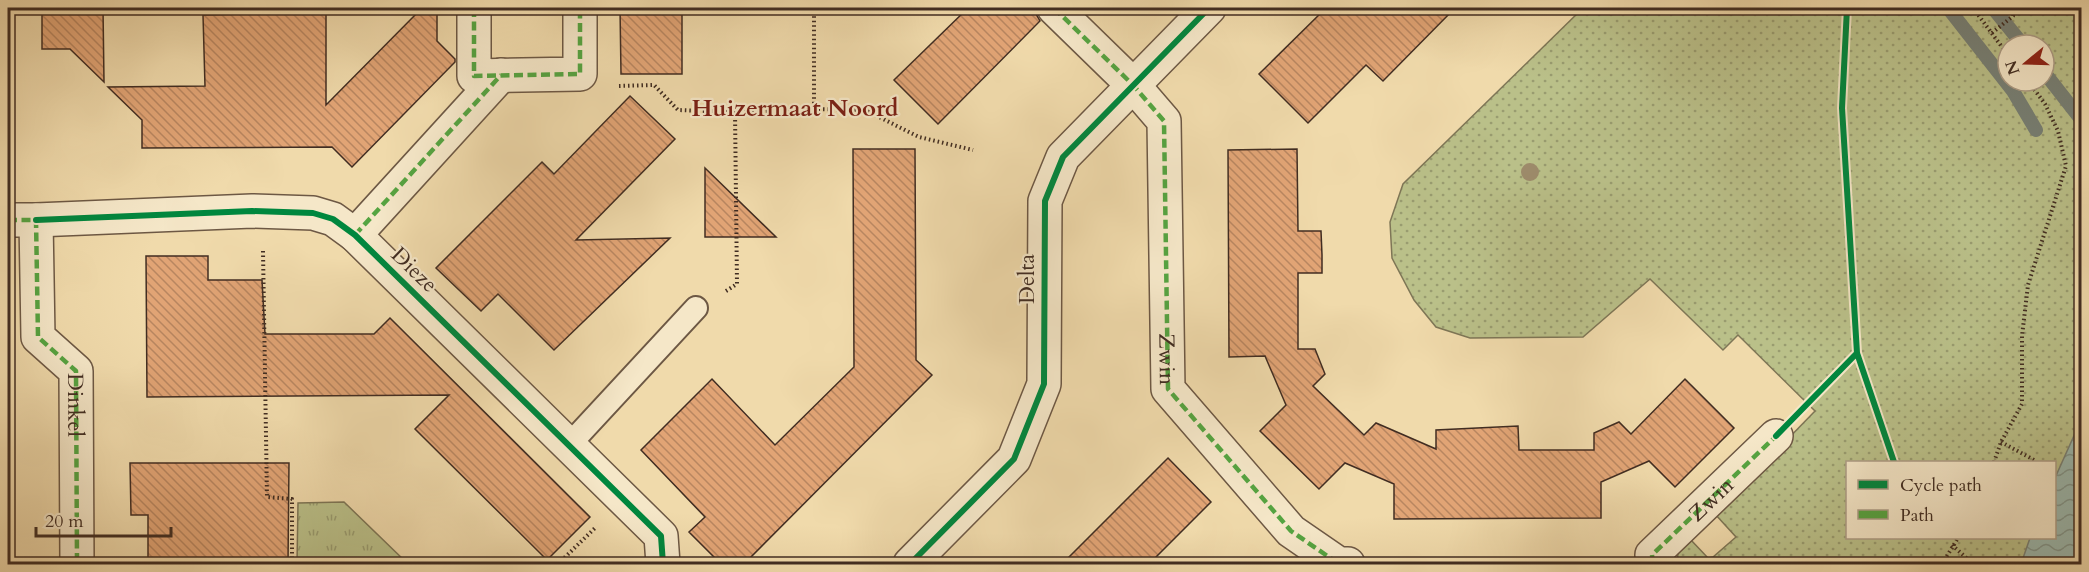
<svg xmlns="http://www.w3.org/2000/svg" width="2089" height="572" font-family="Cardo,serif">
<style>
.grass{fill:url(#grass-tufts);stroke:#7e7656;stroke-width:1.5}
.park{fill:url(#park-dots);stroke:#7e7656;stroke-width:1.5;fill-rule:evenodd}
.water{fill:url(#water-waves);stroke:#778177;stroke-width:1.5}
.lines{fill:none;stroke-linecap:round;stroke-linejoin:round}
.stream{stroke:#778177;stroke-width:14}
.building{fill:url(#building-back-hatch);stroke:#412d22;stroke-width:1.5}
.service-casing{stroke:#6d5844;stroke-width:26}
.minor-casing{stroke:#6d5844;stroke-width:36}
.tertiary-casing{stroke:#6d5844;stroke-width:36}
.path{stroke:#412d22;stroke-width:4;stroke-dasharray:1.5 3;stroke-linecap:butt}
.service{stroke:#f5e7c8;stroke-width:22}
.minor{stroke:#f5e7c8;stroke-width:33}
.tertiary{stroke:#f5e7c8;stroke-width:33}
.quiet{stroke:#55a441;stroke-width:4.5;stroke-dasharray:9 4.5;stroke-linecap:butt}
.cycleway-casing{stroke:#f5e7c8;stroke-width:10}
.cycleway{stroke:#00873e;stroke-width:6}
.tree{fill:#9d8b6b}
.labels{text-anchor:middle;stroke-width:4.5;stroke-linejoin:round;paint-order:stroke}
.street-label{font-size:22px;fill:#412d22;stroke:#f5e7c8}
.neighbourhood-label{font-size:24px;font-weight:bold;fill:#7a1f14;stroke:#f5e7c8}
</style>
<defs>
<pattern id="grass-tufts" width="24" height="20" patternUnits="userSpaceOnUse" patternTransform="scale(1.5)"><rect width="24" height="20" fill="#bac089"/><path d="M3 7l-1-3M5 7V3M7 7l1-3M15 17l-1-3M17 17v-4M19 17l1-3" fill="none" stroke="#999c70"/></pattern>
<pattern id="park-dots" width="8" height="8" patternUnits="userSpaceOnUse" patternTransform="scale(1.5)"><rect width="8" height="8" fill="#bac089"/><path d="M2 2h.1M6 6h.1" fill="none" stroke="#999c70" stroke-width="1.8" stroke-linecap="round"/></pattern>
<pattern id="water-waves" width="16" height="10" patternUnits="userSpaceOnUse" patternTransform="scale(1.5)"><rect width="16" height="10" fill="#9bb9b0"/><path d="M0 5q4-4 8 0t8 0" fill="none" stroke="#80978f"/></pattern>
<pattern id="building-back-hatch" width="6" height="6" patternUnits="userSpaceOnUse" patternTransform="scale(1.5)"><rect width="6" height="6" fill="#e1a475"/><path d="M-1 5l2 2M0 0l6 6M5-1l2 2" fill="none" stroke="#b88660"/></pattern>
</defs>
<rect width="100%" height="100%" fill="#f0daab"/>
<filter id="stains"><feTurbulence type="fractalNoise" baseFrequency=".00333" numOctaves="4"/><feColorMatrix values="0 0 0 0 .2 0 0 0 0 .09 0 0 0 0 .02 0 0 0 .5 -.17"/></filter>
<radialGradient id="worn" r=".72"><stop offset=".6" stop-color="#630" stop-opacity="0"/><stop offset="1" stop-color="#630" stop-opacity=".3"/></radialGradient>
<path class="grass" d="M344 502 408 564H297L298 503Z"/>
<path class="park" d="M1583 8H2081V564H1715L1713 562 1707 564H1677L1678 553 1689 538 1708 558 1713 557 1736 537 1715 514 1815 411 1738 335 1723 350 1650 279 1583 337 1470 338 1436 327 1414 300 1392 258 1390 222 1403 184ZM2008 45H2044V81H2008ZM1848 462H2054V538H1848Z"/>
<path class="water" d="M2081 420V564H2021L2030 538H2054L2055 478Z"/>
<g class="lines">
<path class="stream" d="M1948 8 2013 91 2036 130
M1993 8 2023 45
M2044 72 2080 118"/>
</g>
<path class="building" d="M42 8H103L104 82 70 49H42Z
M422 8H437V41L455 59V62L352 167 332 147 142 148V120L108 87 205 86 203 15 326 12V105Z
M620 8H682V74H621Z
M968 8H1036V14L1040 21 938 124 894 80Z
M1326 8H1455L1383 81 1366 65 1308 123 1259 74Z
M630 96 675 139 576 240 670 238 554 350 498 294 481 311 436 268 542 162 554 174Z
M853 149H915L916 360 932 375 744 564H721L689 532 705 517 641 450 712 379 775 445 854 367Z
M1297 149 1298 231H1321L1322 255V273H1298V349H1315L1325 374 1313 386 1364 435 1376 423 1436 449V430L1518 426 1519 450H1594V433L1619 422 1631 434 1685 379 1734 428 1675 487 1649 461 1601 482V518L1394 519V484L1345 463 1319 489 1260 431 1286 405 1265 356 1229 357 1228 150Z
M705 168 776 237H705Z
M146 256H208V280H262L265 334H374L390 318 590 517 547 560 415 429 449 395 147 397Z
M1168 458 1211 502 1149 564H1062Z
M130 463H289L288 564H148V515H131Z"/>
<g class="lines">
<g class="service-casing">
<path id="service" d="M569 445 696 308"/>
</g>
<g class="minor-casing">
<g id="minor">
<path d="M474 8V76L580 74V8"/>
<path id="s1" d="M1054 8 1133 85 1164 121 1168 389 1291 531 1339 564H1348"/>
<path d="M8 220H36L38 337 76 371 77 564"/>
<path d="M36 220 252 211 313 213 333 219 355 235 661 536 663 564"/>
<path d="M355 235 501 75"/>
<path id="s2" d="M1653 564 1652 555 1776 436"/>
</g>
</g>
<g class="tertiary-casing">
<path id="tertiary" d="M910 564 1014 459 1044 384 1045 201 1063 157 1209 8"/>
</g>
<path class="path" d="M1973 8 2008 55
M1992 33 2013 16 2014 8
M619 86 654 85 678 110 735 112 814 109V8
M814 109 865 110 919 137 973 150
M263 251 267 497 292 499V564
M726 291 737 284 735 112
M2001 442 2036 461
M1994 462 2001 442 2022 404V336L2028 285 2066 166 2058 131 2045 104 2028 81
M1952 545 1973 564
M558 564 596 527
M1942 564 1958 538"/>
<use href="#service" class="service"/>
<use href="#minor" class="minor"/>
<use href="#tertiary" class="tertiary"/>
<g class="quiet">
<path d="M474 8V76L580 74V8"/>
<path d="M1054 8 1133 85 1164 121 1168 389 1291 531 1339 564H1348"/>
<path id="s3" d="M8 220H36L38 337 76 371 77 564"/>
<path d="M355 235 501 75"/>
<path d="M1653 564 1652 555 1776 436"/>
</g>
<g class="cycleway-casing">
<path id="cycleway" d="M1847 8 1842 108 1857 353 1894 462
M36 220 252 211 313 213 333 219 355 235 661 536 663 564
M1776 436 1857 353
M910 564 1014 459 1044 384 1045 201 1063 157 1209 8"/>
</g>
<use href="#cycleway" class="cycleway"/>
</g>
<circle class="tree" cx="1530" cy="172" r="9"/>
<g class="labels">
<g class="street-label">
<text transform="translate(415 269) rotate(44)" y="8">Dieze</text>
<text transform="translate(1026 279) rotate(-90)" y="8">Delta</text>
<text dy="8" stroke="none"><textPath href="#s1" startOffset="396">Zwin</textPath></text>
<text dy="8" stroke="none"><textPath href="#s3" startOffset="230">Dinkel</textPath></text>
<text dy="8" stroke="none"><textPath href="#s2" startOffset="90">Zwin</textPath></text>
</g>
<g class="neighbourhood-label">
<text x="795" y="116">Huizermaat Noord</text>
</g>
</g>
<rect width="2089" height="572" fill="none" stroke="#f0daab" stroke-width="30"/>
<rect x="9" y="9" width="2071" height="554" fill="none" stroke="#412d22" stroke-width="3"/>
<rect x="15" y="15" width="2059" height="542" fill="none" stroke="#412d22" stroke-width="1.5"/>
<rect x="1846" y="461" width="210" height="78" fill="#f5e7c8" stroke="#ad9d86" stroke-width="1.5"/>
<rect x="1858" y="480" width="30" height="9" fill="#00873e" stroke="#ad9d86" stroke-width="1.5"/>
<text x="1900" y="491" font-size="18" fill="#412d22">Cycle path</text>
<rect x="1858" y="510" width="30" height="9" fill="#55a441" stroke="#ad9d86" stroke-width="1.5"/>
<text x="1900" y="521" font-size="18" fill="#412d22">Path</text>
<g transform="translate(2026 63) rotate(251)"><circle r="28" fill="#f5e7c8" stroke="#ad9d86" stroke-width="1.5"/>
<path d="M0-4.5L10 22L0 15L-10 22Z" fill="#8f2418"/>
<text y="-9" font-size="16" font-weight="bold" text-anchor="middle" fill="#412d22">N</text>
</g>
<path d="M36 527v9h135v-9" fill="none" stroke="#412d22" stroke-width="3"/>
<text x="45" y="527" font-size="18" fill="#412d22" stroke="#f5e7c8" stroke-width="4.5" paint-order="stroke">20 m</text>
<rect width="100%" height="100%" filter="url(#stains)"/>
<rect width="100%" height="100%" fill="url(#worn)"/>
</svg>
